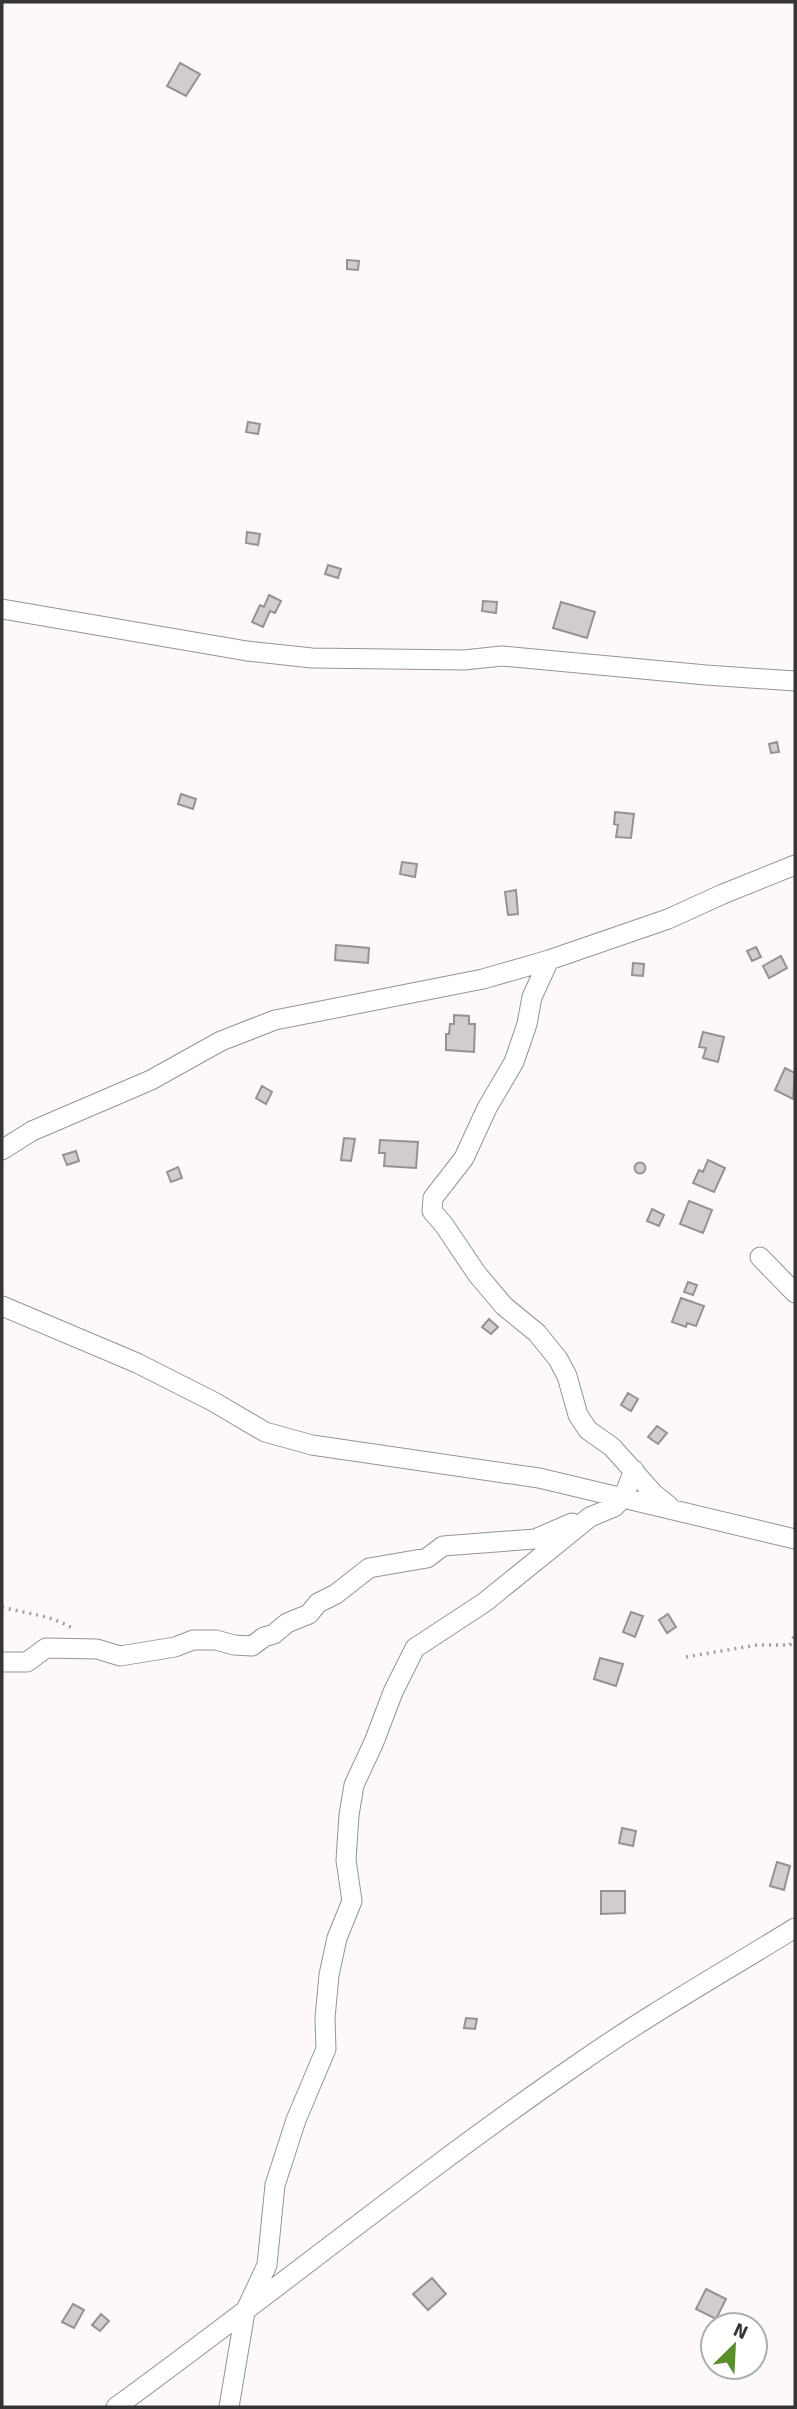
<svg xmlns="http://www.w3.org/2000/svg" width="797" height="2409" font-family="Signika,sans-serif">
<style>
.building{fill:#d1cccf;stroke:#969194;stroke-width:2}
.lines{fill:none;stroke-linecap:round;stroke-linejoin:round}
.minor-casing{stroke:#979396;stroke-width:21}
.path{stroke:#a4a0a2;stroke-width:3.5;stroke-dasharray:2 5;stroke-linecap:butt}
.minor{stroke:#fff;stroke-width:19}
</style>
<rect width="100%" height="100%" fill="#fdf9fb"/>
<path class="building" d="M180 63 200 74 186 96 167 86Z
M347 260 359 261 358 270 347 269Z
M248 422 260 424 258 434 246 432Z
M247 532 260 534 258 545 246 543Z
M328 565 341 569 338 578 325 574Z
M269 595 281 601 275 613 270 611 263 627 252 622 260 605 264 607Z
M483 601 497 602 496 613 482 611Z
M561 602 595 612 587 638 553 628Z
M777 742 779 752 771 753 769 744Z
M181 794 196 799 193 809 178 804Z
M615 812 634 814 631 838 616 837 618 825 614 824Z
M402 862 417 864 415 877 400 874Z
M516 890 518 914 508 915 505 892Z
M336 945 369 948 368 963 335 960Z
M756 947 761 957 752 961 747 951Z
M781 956 787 968 769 978 763 966Z
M633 963 644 964 643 976 632 975Z
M454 1015 469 1016V1024H475L474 1052 446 1050V1034H449L450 1024H454Z
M703 1032 724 1037 718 1062 703 1058 706 1048 699 1047Z
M785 1068 795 1073 793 1099 775 1090Z
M262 1086 272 1092 266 1104 256 1098Z
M344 1138 355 1139 351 1161 341 1160Z
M380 1140 418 1142 416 1168 384 1166 385 1153H379Z
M76 1151 79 1161 67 1165 63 1155Z
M708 1160 725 1168 714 1192 693 1183 699 1170 703 1172Z
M634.5 1168a5.5 5.5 0 1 1 11 0a5.5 5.5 0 1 1-11 0Z
M178 1167 182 1178 171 1182 167 1172Z
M689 1201 712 1210 703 1233 680 1224Z
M652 1209 664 1215 659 1226 647 1221Z
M688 1282 697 1285 693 1295 684 1292Z
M681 1298 704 1306 696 1326 687 1323 686 1327 672 1322Z
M489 1319 498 1327 491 1334 482 1327Z
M628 1393 638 1399 631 1411 621 1405Z
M657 1426 667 1433 658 1444 648 1437Z
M631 1612 643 1616 635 1637 623 1632Z
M668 1614 676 1627 667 1633 659 1620Z
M600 1658 623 1664 616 1686 594 1679Z
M622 1828 636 1831 633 1846 619 1843Z
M777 1862 790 1866 784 1890 770 1886Z
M601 1891H625V1913L601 1914Z
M466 2018 477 2019 475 2029 464 2028Z
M432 2278 446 2294 428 2310 413 2294Z
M706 2289 726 2299 716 2319 696 2309Z
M73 2304 84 2310 74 2328 62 2322Z
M101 2314 109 2321 100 2331 92 2325Z"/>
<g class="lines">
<g class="minor-casing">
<path id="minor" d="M2 609 247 651 312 658 464 660 502 656 706 675 795 681
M549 960 532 997 527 1024 514 1062 487 1108 464 1158 433 1198 432 1211 444 1225 477 1274 504 1306 537 1333 558 1359 567 1376 578 1415 588 1430 612 1447 654 1494 669 1506
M2 1150 32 1131 151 1080 221 1041 275 1020 483 979 549 960 668 919 723 894 795 865
M760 1257 795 1293
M2 1306 137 1363 214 1402 265 1432 312 1445 539 1478 795 1539
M2 1662H27L46 1648 97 1649 120 1656 175 1647 193 1640H216L234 1645 252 1646 264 1637 274 1634 287 1623 309 1614 318 1603 336 1594 369 1568 427 1558 443 1546 535 1539 572 1523
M116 2407C270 2295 418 2174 575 2066 646 2016 722 1973 795 1928
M229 2407 245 2312 267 2265 275 2185 296 2120 326 2049 325 2018 329 1975 337 1938 352 1901 346 1860 349 1815 354 1785 374 1742 393 1692 415 1648 485 1602 590 1517 614 1507 623 1498 634 1470"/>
</g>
<path class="path" d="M2 1607C27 1614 53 1615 75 1630
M686 1657 757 1645H790L795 1634"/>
<use href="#minor" class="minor"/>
</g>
<rect width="797" height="2409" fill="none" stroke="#363435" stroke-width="7"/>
<g transform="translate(734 2346) rotate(24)"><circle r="33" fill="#ffffff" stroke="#afaeae" stroke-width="2"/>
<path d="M0-5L12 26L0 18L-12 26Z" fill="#588f2a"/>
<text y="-10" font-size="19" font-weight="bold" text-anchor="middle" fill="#363435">N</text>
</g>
</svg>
